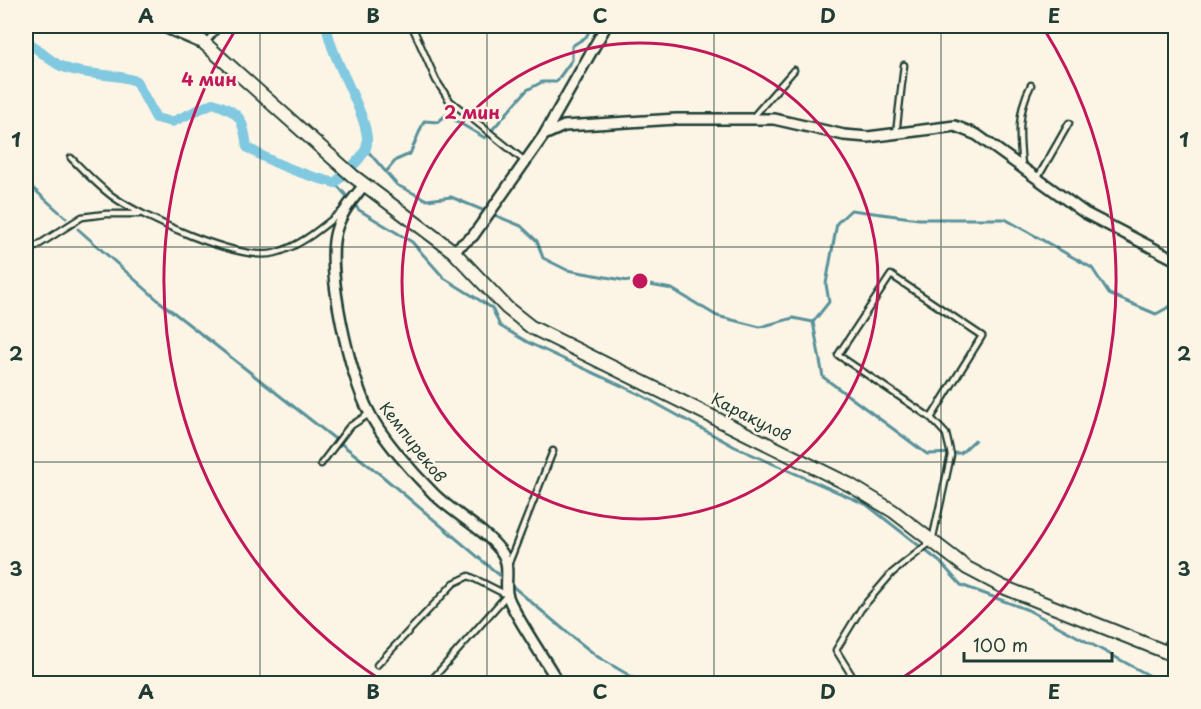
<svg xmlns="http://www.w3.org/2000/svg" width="1201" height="709" font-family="'Playpen Sans',sans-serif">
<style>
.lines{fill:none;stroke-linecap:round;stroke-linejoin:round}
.stream{stroke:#59919b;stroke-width:3}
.canal{stroke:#80c9e0;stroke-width:10}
.service-casing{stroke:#1f3d34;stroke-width:9}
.minor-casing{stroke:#1f3d34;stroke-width:14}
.secondary-casing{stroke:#1f3d34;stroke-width:16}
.service{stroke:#fcf5e5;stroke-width:4.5}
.minor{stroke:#fcf5e5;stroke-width:9}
.secondary{stroke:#fcf5e5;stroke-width:12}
.grid{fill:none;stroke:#1f3d34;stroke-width:1.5;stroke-opacity:0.55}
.ring{fill:none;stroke:#c2185b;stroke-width:3}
.labels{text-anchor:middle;stroke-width:5;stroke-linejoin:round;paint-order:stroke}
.street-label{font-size:16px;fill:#1f3d34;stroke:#fcf5e5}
.centre{fill:#c2185b;stroke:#fcf5e5;stroke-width:3}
.ring-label{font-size:18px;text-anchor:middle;font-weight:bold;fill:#c2185b;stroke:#fcf5e5;stroke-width:5;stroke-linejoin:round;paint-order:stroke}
.neatline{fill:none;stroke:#1f3d34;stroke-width:2}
.grid-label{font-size:20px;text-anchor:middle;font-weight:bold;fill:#1f3d34}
</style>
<rect width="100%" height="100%" fill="#fcf5e5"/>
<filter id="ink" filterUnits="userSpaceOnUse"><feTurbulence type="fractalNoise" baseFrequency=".0167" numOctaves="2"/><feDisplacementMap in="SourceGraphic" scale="12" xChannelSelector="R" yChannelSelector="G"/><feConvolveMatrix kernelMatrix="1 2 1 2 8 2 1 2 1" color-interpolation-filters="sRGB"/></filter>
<g filter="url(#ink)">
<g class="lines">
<path class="stream" d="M366 149 397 185 427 200 451 197 521 226 537 241 543 258 567 270 672 289 717 316 760 327 793 318 813 322 823 377 927 454 961 453 975 440
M386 172 396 160 410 154 424 121 438 122 446 115 485 138 527 90 542 82H556L572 60V46L586 37 592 26
M26 182 66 218
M335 183 359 210 412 242 444 278 492 308 500 326 529 343 639 394 735 447 867 505 940 562 961 585 1028 610 1165 684
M78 229 159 301 381 475 569 634 598 657 644 684
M813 322 829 302 826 284 837 223 851 210 919 219H1005L1092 268 1109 294 1156 314 1176 303"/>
<path class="canal" d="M26 40C37 48 50 62 63 67 87 77 112 72 136 81L156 118 172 122 213 103C240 112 243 118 247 147 274 165 304 175 335 183 343 174 362 160 366 148 375 124 329 58 327 26"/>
<g class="service-casing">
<path id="service" d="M412 26 436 80 449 100 526 162
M206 42 220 26
M753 117 794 70
M896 134 904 65
M71 158C84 171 97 185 112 196 141 217 240 262 275 253 301 246 321 228 341 212
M1022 165C1019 136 1017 112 1031 85
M1037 179 1069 123
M26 247H35L82 217 106 214H139
M321 464 349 427 369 414
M508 565 553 451
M377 665 454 583 469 576 507 595 428 684
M857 684 836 650 861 609 892 573 932 541 951 455 946 434 931 418 838 355 891 275 982 336 931 418"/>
</g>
<g class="minor-casing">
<path id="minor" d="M162 26 199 42
M544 135 564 126 676 119H774L844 135 868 137 955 126 977 135 1085 213 1176 260
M364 185C352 200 341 213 336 231 325 269 350 377 369 412 381 437 414 474 434 494 454 514 483 528 500 550 511 563 505 578 507 593 509 608 549 665 559 684
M453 251 473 236 544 135 606 26
M1167 652 1176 634"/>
</g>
<g class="secondary-casing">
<path id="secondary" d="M185 26 353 176 453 251 507 308 531 327 850 485 893 511 967 568 1003 587 1176 656"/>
</g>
<use href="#service" class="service"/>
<use href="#minor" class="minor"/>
<use href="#secondary" class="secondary"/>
</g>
</g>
<path class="grid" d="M260 26V684M487 26V684M714 26V684M941 26V684M26 247H1176M26 462H1176"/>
<g class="ring">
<circle cx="640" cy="281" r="238"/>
<path d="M384 682A476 476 0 0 1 236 29M1044 29A476 476 0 0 1 896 682"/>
</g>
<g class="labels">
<g class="street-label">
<text transform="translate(751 417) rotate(27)" y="6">Каракулов</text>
<text transform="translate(413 442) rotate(52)" y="6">Кемпиреков</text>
</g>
</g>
<circle cx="640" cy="281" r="9" class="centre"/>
<g class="ring-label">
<text x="209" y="86">4 мин</text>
<text x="472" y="119">2 мин</text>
</g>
<rect width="1201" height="709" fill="none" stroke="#fcf5e5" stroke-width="66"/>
<path d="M964 652v9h148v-9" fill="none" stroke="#1f3d34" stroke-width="3"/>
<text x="973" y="652" font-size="18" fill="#1f3d34" stroke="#fcf5e5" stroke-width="4.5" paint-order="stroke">100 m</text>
<rect x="33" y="33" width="1135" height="643" class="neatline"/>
<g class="grid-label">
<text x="146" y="23">A</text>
<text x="373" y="23">B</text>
<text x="600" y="23">C</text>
<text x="828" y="23">D</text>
<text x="1054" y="23">E</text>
<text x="16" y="147">1</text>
<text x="1184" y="147">1</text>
<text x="16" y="361">2</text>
<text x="1184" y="361">2</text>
<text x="16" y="576">3</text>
<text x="1184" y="576">3</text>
<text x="146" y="699">A</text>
<text x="373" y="699">B</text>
<text x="600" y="699">C</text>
<text x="828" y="699">D</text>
<text x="1054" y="699">E</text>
</g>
</svg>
